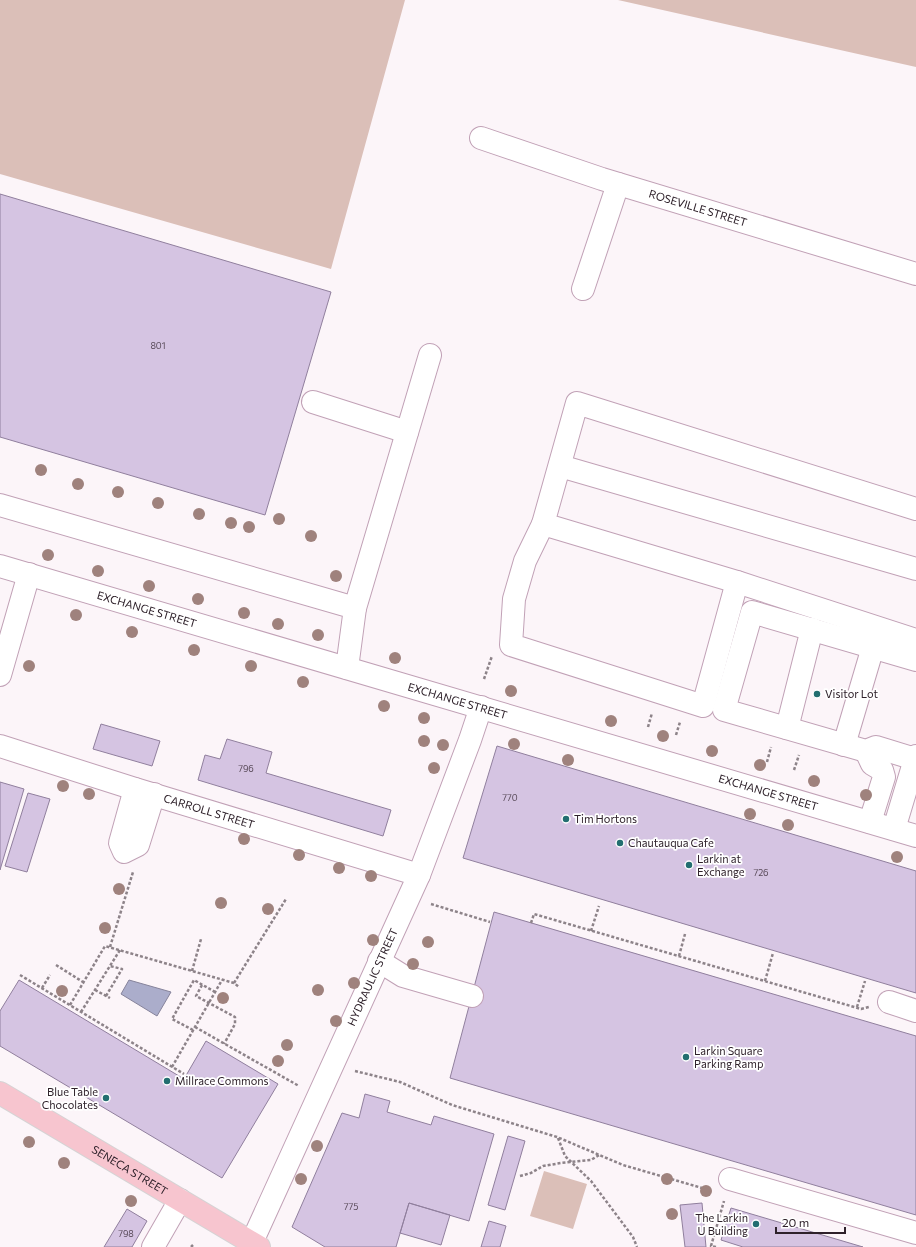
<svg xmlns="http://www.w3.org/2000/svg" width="916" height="1247" font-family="Commissioner,sans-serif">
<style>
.green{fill:#dbbfb8}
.water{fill:#abadcb;stroke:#86839b}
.building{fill:#d5c4e2;stroke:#907f9d}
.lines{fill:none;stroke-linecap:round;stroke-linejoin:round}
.minor-casing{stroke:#c1a1b6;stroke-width:24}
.major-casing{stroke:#d5d3d4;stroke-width:24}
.path{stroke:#8d8389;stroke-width:2.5;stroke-dasharray:3 2;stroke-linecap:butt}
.minor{stroke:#fff;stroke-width:22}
.major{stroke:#f7c5cf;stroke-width:22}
.tree{fill:#9f827d}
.poi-dot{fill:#226e70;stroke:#fff;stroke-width:1.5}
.labels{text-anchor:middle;stroke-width:3.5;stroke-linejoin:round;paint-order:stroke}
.number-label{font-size:9px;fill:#584a58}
.street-label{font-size:11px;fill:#2e212a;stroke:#fff}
.poi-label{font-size:11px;fill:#2e212a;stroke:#fff;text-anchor:start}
</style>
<rect width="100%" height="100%" fill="#fcf5f9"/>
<path class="green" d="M0 0H405L331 269 0 174Z
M618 0H916V67Z
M544 1171 587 1184 573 1229 530 1216Z"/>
<path class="water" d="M129 980 171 992 157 1016 121 994Z"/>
<path class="building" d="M0 194 331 292 265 515 0 437Z
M101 724 160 741 152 766 93 749Z
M227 739 272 752 266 773 391 810 383 836 198 780 205 755 220 759Z
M497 746 916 871V993L463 858Z
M0 782 24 789 0 870Z
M28 793 50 799 27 872 5 866Z
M494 912 916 1036V1215L450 1078Z
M19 980 184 1079 206 1041 278 1084 222 1178 0 1046V1011Z
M365 1094 390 1101 387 1112 431 1125 434 1116 494 1134 469 1221 409 1203 396 1247H325L292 1227 342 1113 359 1118Z
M508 1136 525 1141 505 1210 488 1205Z
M409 1203 450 1215 441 1245 400 1233Z
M702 1203 706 1247H685L680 1205Z
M731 1208 863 1247H743L721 1240Z
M127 1209 147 1221 132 1247H104Z
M489 1221 506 1226 500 1247H481Z"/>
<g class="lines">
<g class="minor-casing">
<g id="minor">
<path id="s1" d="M481 138 602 179 916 274"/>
<path d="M583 289 618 184"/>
<path d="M313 402 407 432"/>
<path d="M560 466 916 569"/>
<path d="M0 505 355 608 347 668"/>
<path d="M916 509 577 403 543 524 737 582 916 640"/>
<path d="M543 524 525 561 514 599 511 645 703 706 737 582"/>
<path id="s2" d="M0 566 916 836"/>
<path d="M355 608 430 355"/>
<path d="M0 675 29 574"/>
<path d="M787 728 812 629"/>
<path d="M844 745 873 647"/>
<path id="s3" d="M0 746 135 789 419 875"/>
<path d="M866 751 872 764 882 770 884 777 870 822"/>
<path d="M915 759 876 747 866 751 724 710 752 612 916 660"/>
<path d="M135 789 120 843 124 852 138 845 154 794"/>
<path d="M894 829 916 756"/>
<path d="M379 961 403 976 472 996"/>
<path d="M889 1002 916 1011"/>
<path d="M730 1179 916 1233"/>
<path id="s4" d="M252 1242 419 875 470 740 481 707"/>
<path d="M153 1247 180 1200"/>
</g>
</g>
<g class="major-casing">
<g id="major">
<path id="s5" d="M0 1093 259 1247"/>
</g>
</g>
<path class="path" d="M484 679 492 656
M648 727 652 713
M676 735 680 722
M767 762 771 747
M794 770 799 755
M431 904 490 922
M531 923 534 914 861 1009 869 1007
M591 931 599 906
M110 947 133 872
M679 956 685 934
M56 965 83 982
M192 971 201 939
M20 975 184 1074
M765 981 773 953
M234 983 286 899
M202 985 196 996 235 1017V1024L224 1044
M42 988 50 975
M95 990 110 998
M106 996 122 969 110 966
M70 1005 105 946 234 983 239 987
M857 1007 865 981
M81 1012 120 950
M195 1027 299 1086
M193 1030 172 1019 194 980 215 992
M172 1067 222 980
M355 1071 400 1082 452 1105 557 1137 623 1165 709 1190
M558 1138 565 1156 591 1181 633 1237 637 1247
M520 1176 531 1173 543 1166 561 1163 591 1160 599 1155
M191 1247 193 1245
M716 1247 711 1246 724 1201"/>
<use href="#minor" class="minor"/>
<use href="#major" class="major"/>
</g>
<g class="tree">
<circle cx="41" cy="470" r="6"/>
<circle cx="78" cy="484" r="6"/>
<circle cx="118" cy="492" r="6"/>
<circle cx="158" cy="503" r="6"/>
<circle cx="199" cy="514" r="6"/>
<circle cx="279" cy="519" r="6"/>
<circle cx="231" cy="523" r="6"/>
<circle cx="249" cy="527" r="6"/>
<circle cx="311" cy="536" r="6"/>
<circle cx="48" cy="555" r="6"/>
<circle cx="98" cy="571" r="6"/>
<circle cx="336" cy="576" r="6"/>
<circle cx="149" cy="586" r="6"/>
<circle cx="198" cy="599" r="6"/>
<circle cx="244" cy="613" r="6"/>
<circle cx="76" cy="615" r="6"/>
<circle cx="278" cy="624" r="6"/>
<circle cx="132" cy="632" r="6"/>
<circle cx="318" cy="635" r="6"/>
<circle cx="194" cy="650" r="6"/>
<circle cx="395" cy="658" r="6"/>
<circle cx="29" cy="666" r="6"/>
<circle cx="251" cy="666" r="6"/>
<circle cx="303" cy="682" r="6"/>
<circle cx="511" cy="691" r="6"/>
<circle cx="384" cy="706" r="6"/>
<circle cx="424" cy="718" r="6"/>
<circle cx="611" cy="721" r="6"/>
<circle cx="663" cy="736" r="6"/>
<circle cx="424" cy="741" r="6"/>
<circle cx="514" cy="744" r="6"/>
<circle cx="443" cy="745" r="6"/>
<circle cx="712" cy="751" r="6"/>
<circle cx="568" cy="760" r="6"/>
<circle cx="760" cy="765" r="6"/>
<circle cx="434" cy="768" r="6"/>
<circle cx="814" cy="781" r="6"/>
<circle cx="63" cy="786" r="6"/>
<circle cx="89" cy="794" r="6"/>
<circle cx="866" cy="795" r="6"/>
<circle cx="750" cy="814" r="6"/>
<circle cx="788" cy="825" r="6"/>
<circle cx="244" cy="839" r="6"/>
<circle cx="299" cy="855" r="6"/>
<circle cx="897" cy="857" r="6"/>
<circle cx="339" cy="868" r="6"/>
<circle cx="371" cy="876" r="6"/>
<circle cx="119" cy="889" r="6"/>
<circle cx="221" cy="903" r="6"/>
<circle cx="268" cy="909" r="6"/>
<circle cx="105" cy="928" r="6"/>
<circle cx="373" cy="940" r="6"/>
<circle cx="428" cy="942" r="6"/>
<circle cx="413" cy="964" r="6"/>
<circle cx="354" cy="983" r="6"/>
<circle cx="318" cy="990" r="6"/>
<circle cx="62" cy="991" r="6"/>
<circle cx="223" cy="998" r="6"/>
<circle cx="336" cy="1021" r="6"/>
<circle cx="287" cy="1045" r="6"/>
<circle cx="278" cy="1061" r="6"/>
<circle cx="29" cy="1142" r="6"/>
<circle cx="317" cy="1146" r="6"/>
<circle cx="64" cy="1163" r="6"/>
<circle cx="301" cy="1179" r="6"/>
<circle cx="667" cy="1179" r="6"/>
<circle cx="706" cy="1191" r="6"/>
<circle cx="131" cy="1201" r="6"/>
<circle cx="672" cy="1214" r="6"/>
</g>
<g class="poi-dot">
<circle cx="817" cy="694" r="4"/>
<circle cx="566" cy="819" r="4"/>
<circle cx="620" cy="843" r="4"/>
<circle cx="689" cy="865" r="4"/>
<circle cx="686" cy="1057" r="4"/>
<circle cx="167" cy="1081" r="4"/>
<circle cx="106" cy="1098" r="4"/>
<circle cx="756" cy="1224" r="4"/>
</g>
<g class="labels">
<g class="number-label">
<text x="158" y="349">801</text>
<text x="246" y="772">796</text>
<text x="510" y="801">770</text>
<text x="761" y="876">726</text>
<text x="351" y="1210">775</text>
<text x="126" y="1237">798</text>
</g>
<g class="street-label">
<text dy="4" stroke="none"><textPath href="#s1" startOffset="228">ROSEVILLE STREET</textPath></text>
<text dy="4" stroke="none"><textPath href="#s2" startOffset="153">EXCHANGE STREET</textPath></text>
<text dy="4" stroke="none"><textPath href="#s2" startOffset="477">EXCHANGE STREET</textPath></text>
<text dy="4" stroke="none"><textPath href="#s2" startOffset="801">EXCHANGE STREET</textPath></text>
<text dy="4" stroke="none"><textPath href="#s3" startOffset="219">CARROLL STREET</textPath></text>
<text dy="4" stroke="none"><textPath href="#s4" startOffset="291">HYDRAULIC STREET</textPath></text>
<text dy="4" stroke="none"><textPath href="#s5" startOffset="151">SENECA STREET</textPath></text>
</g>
<g class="poi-label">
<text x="825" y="698">Visitor Lot</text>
<text x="574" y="823">Tim Hortons</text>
<text x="628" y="847">Chautauqua Cafe</text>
<text x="697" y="863">Larkin at<tspan x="697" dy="13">Exchange</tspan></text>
<text x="694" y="1055">Larkin Square<tspan x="694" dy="13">Parking Ramp</tspan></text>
<text x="175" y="1085">Millrace Commons</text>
<text x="98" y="1096" text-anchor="end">Blue Table<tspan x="98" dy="13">Chocolates</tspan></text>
<text x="748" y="1222" text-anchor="end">The Larkin<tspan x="748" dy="13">U Building</tspan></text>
</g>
</g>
<path d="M776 1227v6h69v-6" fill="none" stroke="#2e212a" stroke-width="2"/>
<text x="782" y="1227" font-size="12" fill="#2e212a" stroke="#ffffff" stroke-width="3" paint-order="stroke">20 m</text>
</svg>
